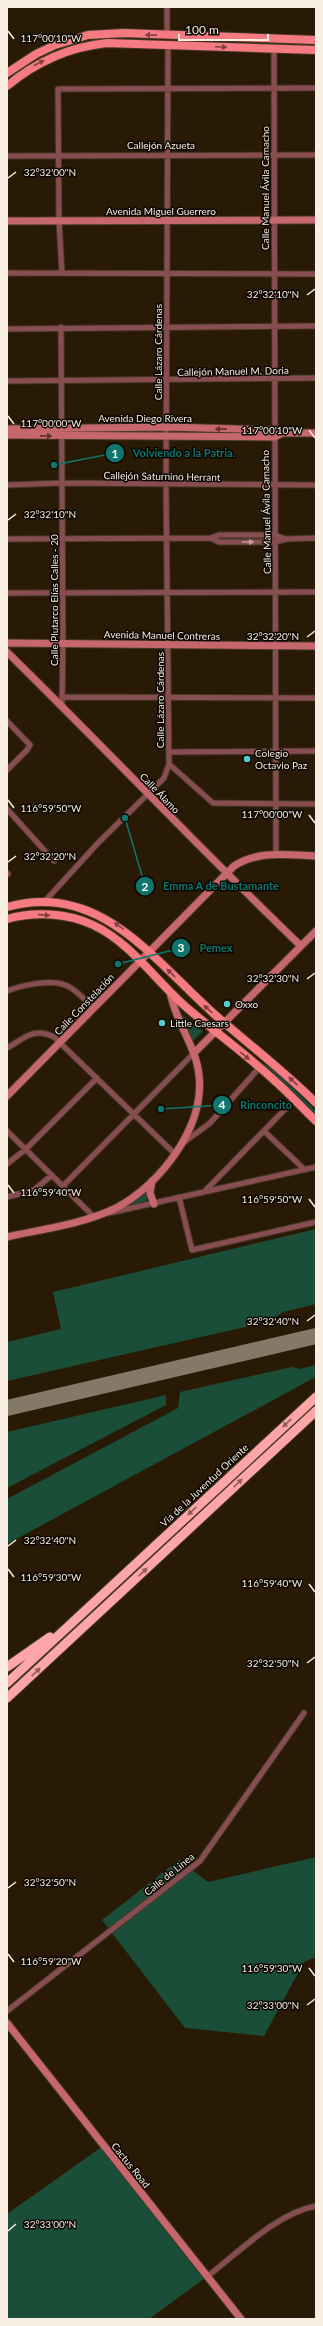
<svg xmlns="http://www.w3.org/2000/svg" width="323" height="2326" font-family="Lato,sans-serif">
<style>
.green{fill:#1b4e38}
.lines{fill:none;stroke-linecap:round;stroke-linejoin:round}
.taxiway{stroke:#847866;stroke-width:16}
.street-casing{stroke:#453824;stroke-width:7}
.secondary-casing{stroke:#453824;stroke-width:9}
.primary-casing{stroke:#453824;stroke-width:10}
.highway-casing{stroke:#453824;stroke-width:11}
.street{stroke:#884d50;stroke-width:5}
.secondary{stroke:#c5676c;stroke-width:7}
.primary{stroke:#f57a82;stroke-width:8}
.highway{stroke:#fea5a8;stroke-width:9}
.oneway{fill:#804042}
.oneway2{fill:#5f3231}
.oneway3{fill:#c09d98}
.oneway4{fill:#915d5d}
.ticks{fill:none;stroke:#f7ede1;stroke-width:1.5}
.poi-dot{fill:#52cdce;stroke:#0c0601;stroke-width:1.5}
.labels{text-anchor:middle;stroke-width:3;stroke-linejoin:round;paint-order:stroke}
.street-label{font-size:10px;fill:#f7ede1;stroke:#0c0601}
.poi-label{font-size:10px;fill:#f7ede1;stroke:#0c0601;text-anchor:start}
.ticks-label{font-size:10px;text-anchor:middle;fill:#f7ede1;stroke:#0c0601;stroke-width:3;stroke-linejoin:round;paint-order:stroke}
.leader{fill:none;stroke:#0f766e;stroke-width:1.5}
.callout-dot{fill:#0f766e;stroke:#0c0601;stroke-width:1.5}
.mark-label{font-size:12px;text-anchor:middle;font-weight:bold;fill:#fff}
.callout-label{font-size:11px;text-anchor:middle;font-weight:bold;fill:#0f766e;stroke:#0c0601;stroke-width:3;stroke-linejoin:round;paint-order:stroke}
</style>
<rect width="100%" height="100%" fill="#281a05"/>
<path class="green" d="M175 1010 203 1031 190 1044Z
M262 1063 273 1069 316 1111V1116Z
M146 1190 147 1202 114 1211Z
M316 1229V1304L283 1312 271 1321 7 1381V1342L61 1329 53 1292Z
M316 1365V1376L312 1379 7 1544V1499L178 1408 180 1392 292 1367 300 1369Z
M166 1395V1405L7 1488V1432Z
M316 1857V1957L304 1962 264 2036 185 2028 102 1920 179 1860 208 1882Z
M103 2146 208 2276 149 2319H7V2214Z"/>
<g class="lines">
<path class="taxiway" d="M7 1408 316 1336"/>
<g class="street-casing">
<path id="street" d="M167 7V35
M274 49 276 855
M7 156 316 155
M7 273 316 274
M62 273 59 221 58 89 316 88
M61 327 63 644 62 705
M7 329 316 326
M7 381 316 378
M7 485 62 483 316 485
M211 538 219 542H275L286 539 316 538
M7 539 211 538 219 535H275L286 539
M7 593 316 592
M62 697 316 698
M7 721 30 745 27 750 7 770
M169 752 316 751
M169 764 213 803 316 804
M7 809 54 861
M7 873 8 874
M45 901 98 843 164 778 169 764 166 486 168 45
M7 991C23 985 55 977 71 988 79 993 86 1001 94 1008
M7 1048C25 1038 33 1027 54 1037L175 1154
M7 1131 94 1217
M264 1131 304 1169
M183 1143 210 1123 259 1068
M7 1164 26 1149 97 1078
M63 1186 194 1053
M205 1191 294 1100
M7 1197 34 1190 52 1175
M179 1197 192 1250 316 1222
M109 1213 316 1167
M7 2011 200 1861 304 1713
M208 2276C239 2252 277 2213 316 2206"/>
</g>
<g class="secondary-casing">
<path id="secondary" d="M7 221 316 220
M7 429 167 427 274 430 283 433
M7 435 274 437 283 433H316
M7 643 316 646
M7 652C106 749 201 850 301 946
M194 1053 316 931
M7 1096 234 866C258 850 289 855 316 856
M152 1181 150 1193 154 1204
M7 1237C43 1229 83 1224 116 1208 160 1185 205 1127 199 1075 196 1046 175 1021 170 992
M7 2023 241 2319"/>
</g>
<g class="primary-casing">
<path id="primary" d="M7 73 36 54 55 45 88 35 123 33 316 40
M7 86C37 61 69 47 107 43L316 50
M7 907C99 881 153 959 213 1013 247 1043 284 1071 316 1103
M7 919C34 911 68 913 93 925 130 942 156 981 186 1007 215 1032 247 1055 275 1081 289 1093 302 1108 316 1121"/>
</g>
<g class="highway-casing">
<path id="highway" d="M7 1667 50 1637
M7 1683 316 1397
M7 1698 316 1411"/>
</g>
<use href="#street" class="street"/>
<use href="#secondary" class="secondary"/>
<use href="#primary" class="primary"/>
<use href="#highway" class="highway"/>
</g>
<defs><path id="oneway-solid" d="M-6-.8H1V-3.2L6.5 0L1 3.2V.8H-6Z"/></defs>
<g class="oneway">
<use href="#oneway-solid" transform="translate(151 35) rotate(-179)"/>
<use href="#oneway-solid" transform="translate(221 47) rotate(3)"/>
<use href="#oneway-solid" transform="translate(39 63) rotate(-28)"/>
<use href="#oneway-solid" transform="translate(44 915) rotate(4)"/>
<use href="#oneway-solid" transform="translate(119 926) rotate(-145)"/>
<use href="#oneway-solid" transform="translate(171 973) rotate(-136)"/>
<use href="#oneway-solid" transform="translate(208 1009) rotate(-138)"/>
<use href="#oneway-solid" transform="translate(245 1056) rotate(40)"/>
<use href="#oneway-solid" transform="translate(293 1081) rotate(-137)"/>
</g>
<g class="oneway2">
<use href="#oneway-solid" transform="translate(221 429) rotate(-179)"/>
<use href="#oneway-solid" transform="translate(46 436) rotate(1)"/>
</g>
<use class="oneway3" href="#oneway-solid" transform="translate(248 542)"/>
<g class="oneway4">
<use href="#oneway-solid" transform="translate(287 1423) rotate(137)"/>
<use href="#oneway-solid" transform="translate(238 1483) rotate(-43)"/>
<use href="#oneway-solid" transform="translate(192 1511) rotate(137)"/>
<use href="#oneway-solid" transform="translate(143 1572) rotate(-43)"/>
<use href="#oneway-solid" transform="translate(36 1672) rotate(-43)"/>
</g>
<path class="ticks" d="M8 31 14 39M8 178 16 172M307 295 315 289M8 416 14 424M309 430 315 438M8 520 16 514M307 637 315 631M8 800 14 808M309 815 315 823M8 862 16 856M307 979 315 973M8 1185 14 1193M309 1199 315 1207M307 1321 315 1315M8 1546 16 1540M8 1569 14 1577M309 1584 315 1592M307 1663 315 1657M8 1888 16 1882M8 1954 14 1962M309 1968 315 1976M307 2005 315 1999M8 2231 16 2224"/>
<g class="poi-dot">
<circle cx="247" cy="759" r="4"/>
<circle cx="227" cy="1004" r="4"/>
<circle cx="162" cy="1023" r="4"/>
</g>
<g class="labels">
<g class="street-label">
<text x="161" y="149">Callejón Azueta</text>
<text transform="translate(265 188) rotate(-90)" y="4">Calle Manuel Ávila Camacho</text>
<text x="161" y="215">Avenida Miguel Guerrero</text>
<text transform="translate(158 352) rotate(-90)" y="4">Calle Lázaro Cárdenas</text>
<text transform="translate(233 371) rotate(-1)" y="4">Callejón Manuel M. Doria</text>
<text x="145" y="422">Avenida Diego Rivera</text>
<text transform="translate(162 476) rotate(1)" y="4">Callejón Saturnino Herrant</text>
<text transform="translate(266 512) rotate(-91)" y="4">Calle Manuel Ávila Camacho</text>
<text transform="translate(54 600) rotate(-90)" y="4">Calle Plutarco Elías Calles - 20</text>
<text transform="translate(162 635) rotate(1)" y="4">Avenida Manuel Contreras</text>
<text transform="translate(160 700) rotate(-90)" y="4">Calle Lázaro Cárdenas</text>
<text transform="translate(160 793) rotate(46)" y="4">Calle Álamo</text>
<text transform="translate(84 1004) rotate(-46)" y="4">Calle Constelación</text>
<text transform="translate(204 1485) rotate(-43)" y="4">Vía de la Juventud Oriente</text>
<text transform="translate(169 1874) rotate(-39)" y="4">Calle de Linea</text>
<text transform="translate(131 2165) rotate(51)" y="4">Cactus Road</text>
</g>
<g class="poi-label">
<text x="255" y="757">Colegio<tspan x="255" dy="12">Octavio Paz</tspan></text>
<text x="235" y="1008">Oxxo</text>
<text x="170" y="1027">Little Caesars</text>
</g>
</g>
<g class="ticks-label">
<text x="51" y="42">117°00'10"W</text>
<text x="50" y="176">32°32'00"N</text>
<text x="273" y="298">32°32'10"N</text>
<text x="51" y="427">117°00'00"W</text>
<text x="272" y="434">117°00'10"W</text>
<text x="50" y="518">32°32'10"N</text>
<text x="273" y="640">32°32'20"N</text>
<text x="51" y="812">116°59'50"W</text>
<text x="272" y="818">117°00'00"W</text>
<text x="50" y="860">32°32'20"N</text>
<text x="273" y="982">32°32'30"N</text>
<text x="51" y="1196">116°59'40"W</text>
<text x="272" y="1203">116°59'50"W</text>
<text x="273" y="1325">32°32'40"N</text>
<text x="50" y="1544">32°32'40"N</text>
<text x="51" y="1581">116°59'30"W</text>
<text x="272" y="1587">116°59'40"W</text>
<text x="273" y="1667">32°32'50"N</text>
<text x="50" y="1886">32°32'50"N</text>
<text x="51" y="1965">116°59'20"W</text>
<text x="272" y="1972">116°59'30"W</text>
<text x="273" y="2009">32°33'00"N</text>
<text x="50" y="2228">32°33'00"N</text>
</g>
<path class="leader" d="M54 465L115 453M125 818L145 886M118 964L181 948M161 1109L222 1105"/>
<g class="callout-dot">
<circle cx="54" cy="465" r="4"/>
<circle cx="125" cy="818" r="4"/>
<circle cx="118" cy="964" r="4"/>
<circle cx="161" cy="1109" r="4"/>
<circle cx="115" cy="453" r="10"/>
<circle cx="145" cy="886" r="10"/>
<circle cx="181" cy="948" r="10"/>
<circle cx="222" cy="1105" r="10"/>
</g>
<g class="mark-label">
<text x="115" y="458">1</text>
<text x="145" y="891">2</text>
<text x="181" y="952">3</text>
<text x="222" y="1109">4</text>
</g>
<g class="callout-label">
<text x="184" y="457">Volviendo a la Patria.</text>
<text x="221" y="890">Emma A de Bustamante</text>
<text x="216" y="952">Pemex</text>
<text x="266" y="1109">Rinconcito</text>
</g>
<rect width="323" height="2326" fill="none" stroke="#f7ede1" stroke-width="16"/>
<path d="M179 34v6h89v-6" fill="none" stroke="#f7ede1" stroke-width="2"/>
<text x="185" y="34" font-size="12" fill="#f7ede1" stroke="#0c0601" stroke-width="3" paint-order="stroke">100 m</text>
</svg>
